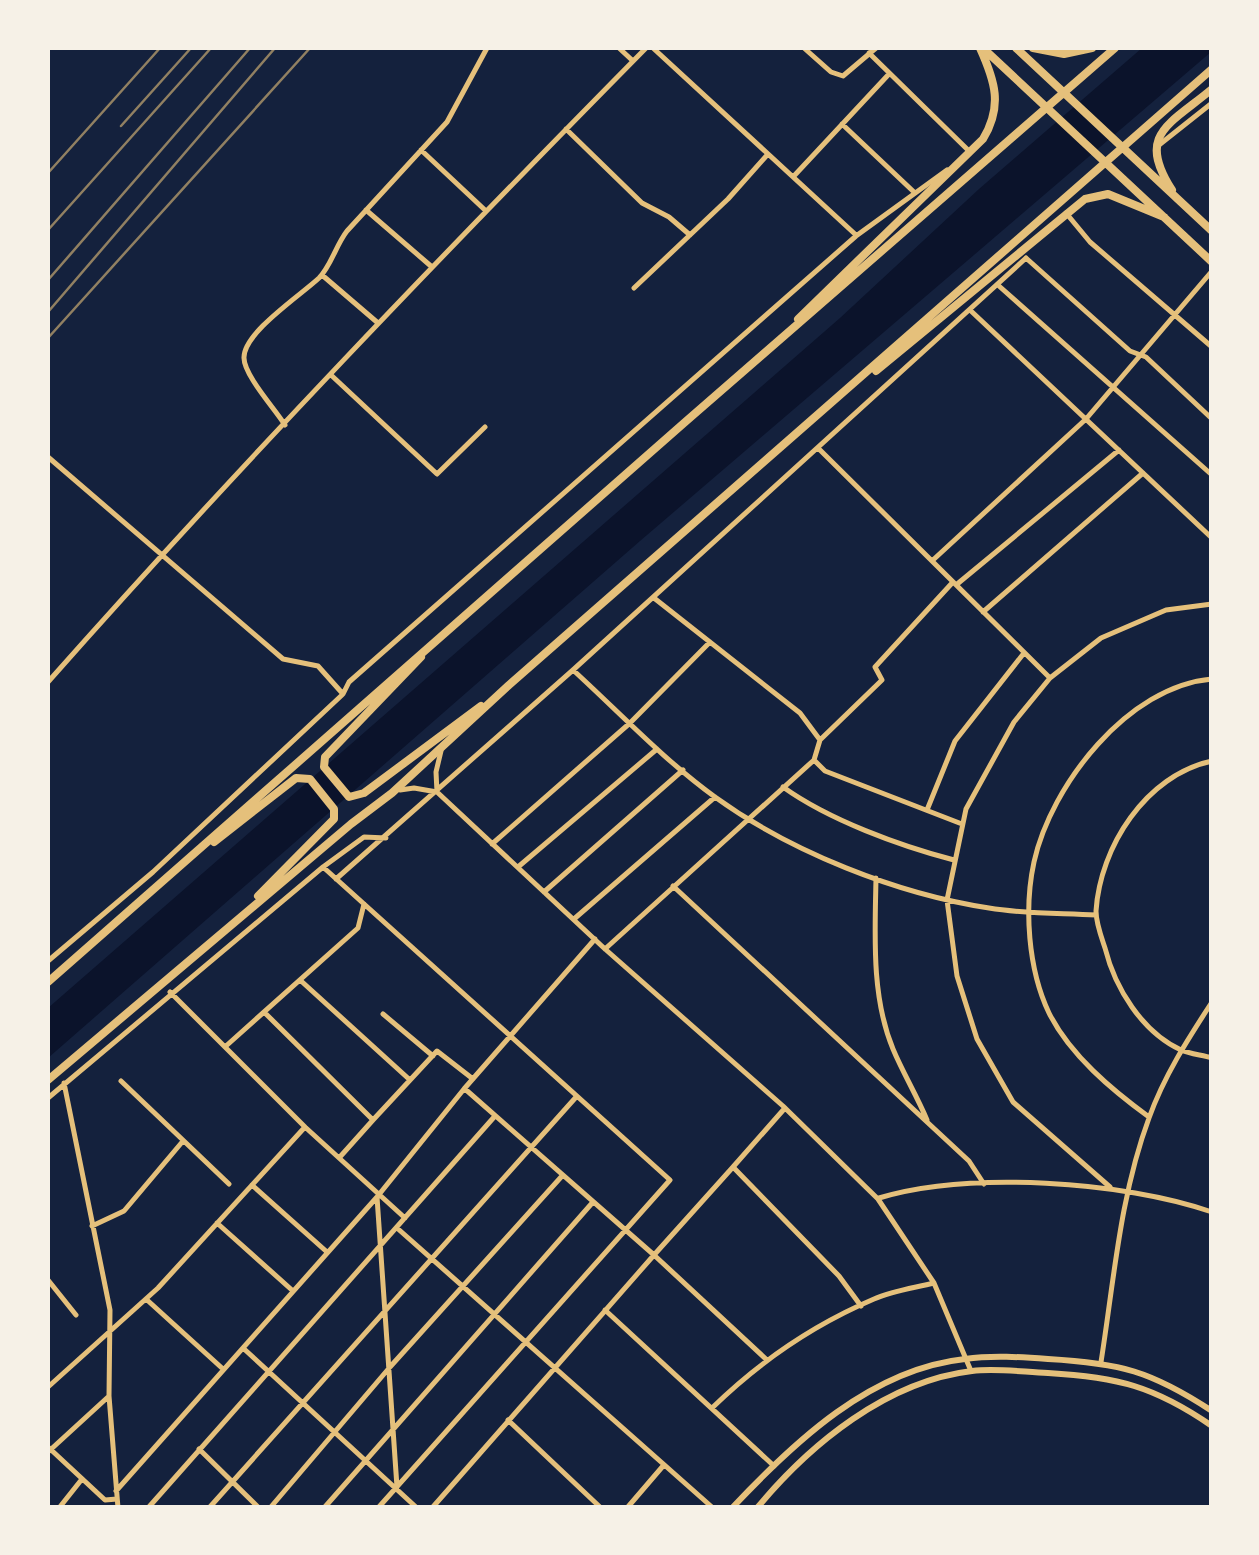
<svg xmlns="http://www.w3.org/2000/svg" width="1259" height="1555" font-family="'Source Sans 3',sans-serif">
<style>
.water{fill:#0b132b}
.lines{fill:none;stroke-linecap:round;stroke-linejoin:round}
.minor{stroke:#e5c07b;stroke-width:5}
.tertiary{stroke:#e5c07b;stroke-width:6}
.primary{stroke:#e5c07b;stroke-width:8}
.rail{stroke:#918062;stroke-width:2.5}
</style>
<rect width="100%" height="100%" fill="#14213d"/>
<path class="water" d="M1142 48H1211V52L640 541 48 1058V1008L840 318 979 189Z"/>
<g class="lines">
<path class="minor" d="M619 48 633 61
M653 48 856 235
M804 48 831 72 843 76 876 48
M869 53 969 151
M842 124 915 193
M566 129 642 203 669 217 690 235
M1159 145 1212 103
M421 150 486 211
M793 177 889 74
M366 210 432 267
M1066 213 1090 242 1212 347
M1026 258 1130 351 1146 357 1212 419
M322 275 378 323
M999 286 1212 475
M634 288 728 199 768 154
M971 311 1212 538
M331 375 437 474 485 427
M285 425C275 409 244 375 244 358 243 333 301 295 319 278 331 266 336 245 347 231L447 122 487 48
M819 449 1050 678
M48 457 283 659 318 666 343 694 349 682 856 236 947 170
M933 560 1086 419 1212 271
M956 585 1119 450
M983 612 1143 473
M573 670C620 713 664 760 715 797 791 852 897 894 989 908 1024 914 1060 913 1096 915
M48 682C241 464 442 255 646 48
M820 740 882 680 875 667 953 582
M814 760 825 771 962 824
M1212 761C1146 775 1100 847 1096 911 1096 923 1101 936 1105 948 1115 988 1142 1032 1181 1050 1190 1054 1202 1055 1212 1058
M783 787C829 820 900 846 954 860
M400 790 414 788 437 792 605 949 783 1106 878 1199 934 1283
M437 792 436 772 441 751
M927 810 955 741 1024 653
M492 844 630 723 710 642
M323 867 670 1180 378 1508
M518 867 657 749
M876 878C875 934 871 996 893 1049 903 1073 917 1096 927 1120
M336 879 573 670 1026 258
M673 886 969 1161 984 1184
M544 892 683 770
M574 919 715 797
M605 949 814 760 820 740 800 713 654 598
M48 961 153 872 342 695
M300 980 410 1080
M264 1012 373 1120 437 1051 473 1079
M383 1014 433 1056
M226 1046 358 928 364 904
M121 1081 229 1184
M64 1083 110 1310 109 1396 118 1508
M48 1098 323 867 364 837 386 838
M1149 1117C1112 1090 1070 1055 1049 1013 1028 969 1024 908 1034 862 1051 785 1128 686 1212 679
M305 1127 405 1218
M339 1158 373 1120
M733 1167 785 1108
M252 1185 327 1252
M1110 1187 1013 1102 977 1039 957 976 947 900 966 809 1014 722 1050 678 1101 638 1166 610 1212 604
M377 1197 397 1487
M879 1198C969 1171 1123 1181 1212 1212
M217 1223 293 1291
M92 1226 124 1211 183 1141
M397 1228 713 1508
M48 1280 76 1315
M146 1299 223 1369
M605 1310 774 1466
M243 1348 417 1508
M767 1360 654 1255 733 1167 839 1276 861 1306
M1101 1362C1114 1280 1120 1196 1149 1118 1164 1076 1188 1039 1212 1002
M48 1387 158 1288 305 1127 170 992
M712 1408C758 1363 813 1325 874 1299 892 1291 914 1288 934 1283L971 1371
M508 1420 601 1508
M48 1447 105 1500 117 1499
M199 1449 259 1508
M48 1452 108 1397
M116 1491 377 1197 464 1089 595 939
M59 1508 82 1479
M148 1508 495 1116
M209 1508 577 1096
M270 1508 390 1367 562 1176
M324 1508 593 1202
M432 1508 654 1255 465 1089
M627 1508 663 1466"/>
<path class="tertiary" d="M732 1508C794 1442 871 1369 965 1359 992 1355 1021 1357 1048 1359 1120 1363 1151 1371 1212 1411
M757 1508C810 1444 887 1381 972 1371 996 1368 1023 1372 1048 1373 1117 1377 1154 1386 1212 1426"/>
<path class="primary" d="M1016 48 1212 231
M1033 48 1064 54 1092 48
M985 50 1212 262
M1172 190C1136 134 1169 125 1212 89
M798 319 983 139C1003 106 995 81 980 48
M876 371 1085 199 1108 194 1164 217
M421 657 325 757 324 767 349 797 364 793 481 706
M214 842 296 778 310 779 334 809V819L258 896
M48 982C402 668 758 358 1115 48
M48 1080 351 824 392 793 509 685 1212 69"/>
<path class="rail" d="M121 126 191 48
M48 173 160 48
M48 230 211 48
M48 280 250 48
M48 312 275 48
M48 338 310 48"/>
</g>
<rect width="1259" height="1555" fill="none" stroke="#f6f1e7" stroke-width="100"/>
</svg>
